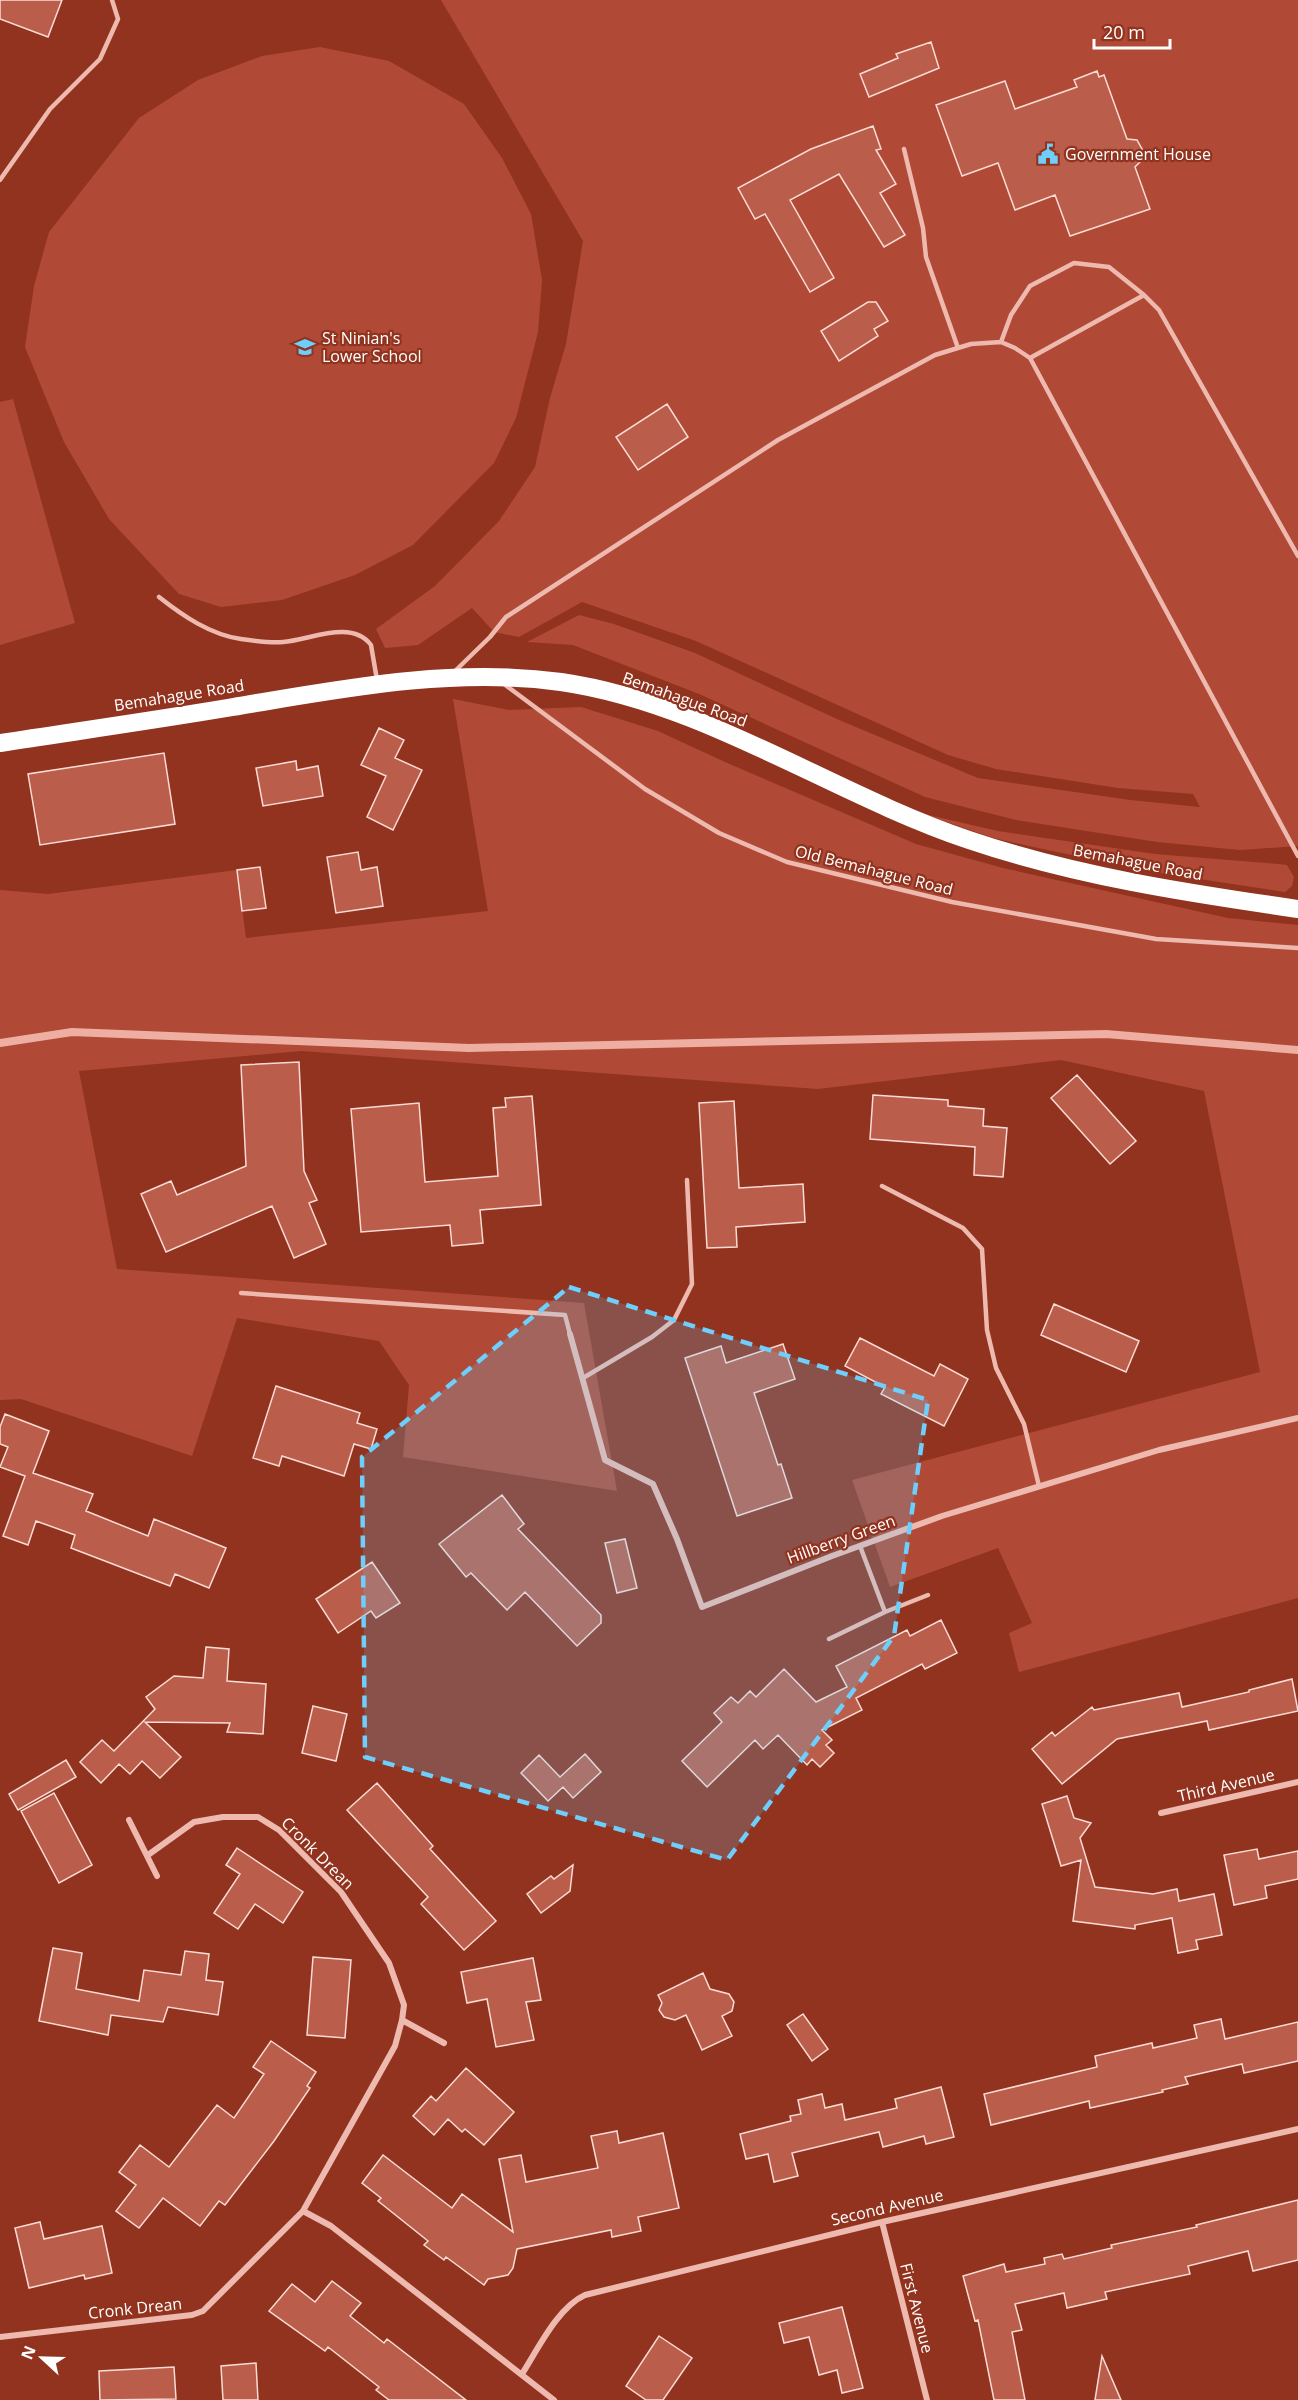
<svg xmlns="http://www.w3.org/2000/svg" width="1298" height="2400" font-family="'Open Sans',sans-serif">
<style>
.green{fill:#b04a36}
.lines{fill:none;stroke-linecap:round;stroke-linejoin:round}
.stream{stroke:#efaea2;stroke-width:8}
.building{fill:#ba5d4b;stroke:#fadbd5;stroke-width:1.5}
.lane{stroke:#eeb9af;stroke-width:4.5}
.street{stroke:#eeb9af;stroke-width:6}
.highway{stroke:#fff;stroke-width:18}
.marked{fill:#6ecefc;fill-opacity:0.2;stroke:#6ecefc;stroke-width:4.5;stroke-dasharray:12 8;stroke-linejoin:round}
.labels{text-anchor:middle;stroke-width:4.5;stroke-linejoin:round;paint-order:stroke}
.poi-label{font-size:16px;fill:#fff;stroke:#91331e;text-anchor:start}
.street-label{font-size:16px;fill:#fff;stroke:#91331e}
</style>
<rect width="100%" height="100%" fill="#91331e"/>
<path class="green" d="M441 0H1298V846L1240 850 1157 842 1016 820 925 797 699 694 573 645 527 642 579 615 614 624 695 653 839 720 978 778 1130 800 1200 807 1193 794 1118 788 996 769 948 755 696 641 582 602 519 637 494 632 472 608 418 645 385 648 376 629 435 586 499 521 535 467 550 398 566 344 583 241Z
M320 47 389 61 464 104 502 158 531 214 542 280 538 332 516 418 494 463 413 545 355 575 282 600 221 607 179 594 109 519 64 442 25 347 34 286 49 232 139 118 198 80 262 56Z
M13 399 75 623 0 645V402Z
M453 699 509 710 581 707 658 731 725 762 916 844 1003 868 1228 918 1298 925V1598L1019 1672 1009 1633 1032 1623 998 1548 890 1587 852 1480 1260 1372 1204 1091 1061 1060 818 1089 301 1051 79 1071 117 1269 584 1303 617 1491 403 1457 409 1385 379 1341 237 1318 192 1456 21 1399 0 1400V890L48 894 237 870 246 938 488 911Z
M924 814 998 831 1155 854 1278 864 1287 865 1294 877 1292 886 1285 892 1153 872 1038 848 993 838Z"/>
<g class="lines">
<path class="stream" d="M0 1043 72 1032 469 1048 1106 1034 1298 1050"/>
</g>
<path class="building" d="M0 0H62L48 37 0 19Z
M931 42 939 68 869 97 860 74 898 58 896 54Z
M1097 71 1099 77 1104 75 1127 139 1137 140 1142 149V160L1135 167 1150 209 1070 236 1055 195 1015 210 998 163 962 176 936 105 1005 81 1015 109 1077 87 1074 80Z
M873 126 881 149 876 150 896 184 880 193 905 235 884 247 839 174 790 200 834 278 810 292 765 214 755 219 738 188 811 149Z
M868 302H876L888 321 874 329 878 336 839 361 821 331Z
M667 404 688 437 638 470 616 437Z
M379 728 404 740 395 758 422 770 393 830 367 817 386 776 361 765Z
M164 753 175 824 40 845 28 774Z
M296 761 297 770 318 766 323 796 263 806 256 768Z
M358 852 361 870 377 867 383 906 336 913 327 857Z
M260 867 266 908 242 911 237 870Z
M299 1062 304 1171 317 1200 309 1203 326 1244 294 1258 272 1206 166 1252 141 1194 171 1181 177 1195 246 1166 241 1065Z
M1077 1075 1136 1141 1110 1164 1051 1098Z
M873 1095 948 1100V1106L984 1109 983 1126 1007 1128 1003 1177 974 1175 975 1147 870 1139Z
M532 1096 541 1205 480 1210 483 1243 452 1246 450 1225 361 1232 351 1109 419 1103 425 1182 498 1176 493 1108 506 1107 505 1098Z
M734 1101 739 1188 803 1184 805 1222 736 1227 737 1247 707 1248 699 1103Z
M1054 1304 1139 1341 1126 1372 1041 1335Z
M860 1338 934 1376 940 1364 968 1379 944 1426 881 1394 885 1387 845 1366Z
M783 1344 795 1379 754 1393 778 1465 781 1464 792 1498 737 1516 685 1358 721 1346 726 1363Z
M276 1386 360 1413 357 1423 377 1429 371 1449 354 1444 344 1476 282 1456 279 1466 253 1458Z
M5 1414 49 1431 33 1473 93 1494 86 1511 148 1536 154 1519 226 1548 209 1588 175 1574 170 1586 71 1548 75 1535 36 1521 28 1545 3 1536 25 1476 0 1467 8 1447 0 1444V1427Z
M502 1495 524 1524 518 1529 601 1615V1623L577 1646 525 1592 507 1610 471 1573 466 1577 439 1544Z
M625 1539 637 1588 617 1593 605 1543Z
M372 1562 400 1603 376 1618 371 1611 338 1633 316 1599Z
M941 1620 957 1653 925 1669 922 1664 856 1698 862 1710 822 1730 832 1740 826 1745 834 1753 820 1767 812 1759 807 1765 778 1735 763 1749 755 1740 707 1787 682 1761 722 1722 714 1713 731 1697 738 1703 750 1691 756 1697 784 1669 816 1702 847 1687 836 1666 907 1630 910 1636Z
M206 1647 229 1649 227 1681 266 1684 263 1734 227 1732 230 1723 145 1722 181 1757 160 1778 142 1761 130 1774 119 1764 101 1783 80 1762 102 1740 114 1751 155 1709 146 1697 174 1676 203 1678Z
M1292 1679 1298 1711 1209 1730 1207 1721 1117 1739 1062 1784 1032 1749 1052 1732 1055 1736 1092 1707 1094 1710 1179 1693 1182 1707 1249 1692V1690Z
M313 1706 347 1714 336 1761 302 1753Z
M585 1754 601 1772 573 1798 563 1787 548 1801 521 1773 539 1755 560 1777Z
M66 1760 76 1777 18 1810 9 1794Z
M377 1783 433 1846 430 1849 496 1921 464 1950 421 1904 428 1897 347 1810Z
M54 1793 92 1865 59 1883 21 1811Z
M1067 1796 1074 1818 1091 1823 1080 1838 1095 1887 1153 1894 1177 1889 1179 1901 1214 1894 1222 1935 1196 1940 1198 1949 1178 1953 1172 1918 1135 1925V1929L1073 1921 1081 1860 1061 1866 1042 1804Z
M237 1848 303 1892 283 1923 255 1904 238 1929 214 1913 240 1874 226 1865Z
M1257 1849 1259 1859 1298 1851V1879L1265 1886 1267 1898 1234 1905 1224 1855Z
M573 1865 570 1891 541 1913 527 1894 551 1876 554 1879Z
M53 1948 82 1953 76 1989 139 2001 144 1970 181 1975 185 1951 209 1954 206 1980 223 1982 218 2015 168 2007 163 2022 111 2015 108 2035 39 2021Z
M313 1957 351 1960 345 2038 307 2035Z
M533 1958 541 2000 526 2002 534 2040 496 2047 487 1999 467 2003 461 1972Z
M703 1973 710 1989 729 1994 734 2002 732 2011 722 2016 732 2036 702 2050 686 2015 675 2020 664 2017 659 2010 662 2003 658 1995Z
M803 2014 828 2049 812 2061 787 2025Z
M1221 2019 1225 2039 1298 2022V2061L1244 2073 1242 2064 1185 2077 1188 2084 1162 2090 1163 2092 1090 2108 1089 2101 991 2125 984 2094 1097 2067 1095 2056 1152 2043 1153 2048 1197 2038 1194 2025Z
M271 2041 316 2072 307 2086 310 2088 274 2141 225 2205 219 2201 200 2226 163 2198 139 2228 116 2211 136 2185 119 2172 140 2145 169 2167 217 2105 234 2118 264 2074 253 2067Z
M466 2068 514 2112 484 2145 465 2129 462 2132 448 2119 434 2135 413 2116 431 2096 436 2101Z
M941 2087 954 2137 926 2144 924 2136 883 2147 879 2132 792 2153 798 2176 774 2182 768 2154 746 2159 740 2134 791 2121 790 2116 801 2114 798 2100 822 2094 825 2108 842 2104 845 2120 897 2108 895 2099Z
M617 2131 619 2143 663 2133 679 2208 638 2217 641 2231 612 2237 611 2230 517 2249 513 2268 508 2275 488 2279 484 2285 446 2257 444 2260 424 2245 428 2241 378 2201 381 2198 362 2183 383 2155 452 2208 462 2194 513 2232 499 2159 521 2155 526 2182 598 2168 591 2136Z
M1298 2200V2260L1253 2271 1248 2251 1188 2266 1190 2274 1105 2292 1107 2299 1067 2308 1064 2293 1015 2304 1022 2330 1012 2332 1025 2400H994L978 2320 975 2321 963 2276 1004 2264 1006 2272 1045 2264 1044 2258 1062 2254 1064 2259 1112 2248 1111 2245 1197 2227 1196 2225Z
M40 2222 44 2239 102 2226 112 2273 85 2279 84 2275 29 2288 15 2228Z
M332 2281 361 2303 350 2316 384 2343 387 2339 466 2400H389L376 2390 379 2387 328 2347 325 2351 269 2311 292 2284 315 2302Z
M842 2307 863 2388 842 2393 837 2370 819 2375 809 2337 784 2343 779 2323Z
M659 2336 692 2358 663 2400H646L626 2386Z
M1102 2356 1121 2400H1095Z
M256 2363 258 2400H223L221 2366Z
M174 2367 176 2399 100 2400 99 2371Z"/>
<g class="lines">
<path class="lane" d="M904 149 923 228 926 257 958 348
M0 180 50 109 100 59 118 19 112 0
M1001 342 1011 315 1030 286 1074 263 1109 267 1144 295 1159 310 1298 556
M1030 358 1144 295
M159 597C183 616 211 635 241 639 255 641 270 643 283 642 310 640 351 619 371 645L377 680
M453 673 490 637 506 617 778 440 935 355 971 344 1001 342 1015 348 1030 358 1298 856
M504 684 645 789 719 833 787 862 952 902 1156 939 1298 948
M882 1186 963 1228 982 1249 987 1330 996 1368 1024 1424 1039 1486
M241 1293 565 1315 570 1334
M583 1378 652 1337 674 1320 692 1284 687 1180
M860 1546 885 1612 928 1595
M829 1639 885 1612"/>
<path class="street" d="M570 1334 605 1460 653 1484 677 1539 702 1607 832 1556 942 1516 1159 1450 1298 1418
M1161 1813 1298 1782
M129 1820 157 1876
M402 2020 444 2043
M303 2211 331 2226 554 2400
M882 2222 927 2400
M0 2337 192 2315 203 2311 303 2211 395 2046 402 2020 404 2005 389 1963 341 1892 279 1830 258 1817H223L194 1822 148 1855
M522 2374C538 2349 558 2307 585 2295L882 2222 1298 2129"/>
<path class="highway" d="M0 743C78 731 156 720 233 707 341 689 451 667 561 682 706 703 832 794 969 840 1075 876 1187 893 1298 909"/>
</g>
<path class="marked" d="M569 1287 928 1400 894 1636 727 1860 365 1757 362 1457Z"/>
<defs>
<g id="civic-bare" transform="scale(1.62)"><path d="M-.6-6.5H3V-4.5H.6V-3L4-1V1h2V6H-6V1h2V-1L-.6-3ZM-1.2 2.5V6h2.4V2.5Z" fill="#6ecefc" stroke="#91331e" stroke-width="2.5" paint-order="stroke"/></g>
<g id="school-bare" transform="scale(1.62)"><path d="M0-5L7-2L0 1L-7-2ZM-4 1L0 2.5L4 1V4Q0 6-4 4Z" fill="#6ecefc" stroke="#91331e" stroke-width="2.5" paint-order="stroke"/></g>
</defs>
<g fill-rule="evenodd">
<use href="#civic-bare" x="1048" y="154"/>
<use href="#school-bare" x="305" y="347"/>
</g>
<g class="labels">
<g class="poi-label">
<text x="1065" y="160">Government House</text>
<text x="322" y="344">St Ninian's<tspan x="322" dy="18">Lower School</tspan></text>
</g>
<g class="street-label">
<text transform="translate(179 695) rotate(-9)" y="6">Bemahague Road</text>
<text transform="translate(685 699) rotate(20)" y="6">Bemahague Road</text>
<text transform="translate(1138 862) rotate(11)" y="6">Bemahague Road</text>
<text transform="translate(874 870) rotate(14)" y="6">Old Bemahague Road</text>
<text transform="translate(841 1539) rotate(-20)" y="6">Hillberry Green</text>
<text transform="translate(1226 1785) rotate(-13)" y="6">Third Avenue</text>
<text transform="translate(318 1853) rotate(45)" y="6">Cronk Drean</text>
<text transform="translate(887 2207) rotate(-13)" y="6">Second Avenue</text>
<text transform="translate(135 2308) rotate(-6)" y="6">Cronk Drean</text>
<text transform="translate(917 2308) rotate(76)" y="6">First Avenue</text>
</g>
</g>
<g transform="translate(42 2358) rotate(292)" stroke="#91331e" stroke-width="4.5" paint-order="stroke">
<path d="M0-4.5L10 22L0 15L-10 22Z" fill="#ffffff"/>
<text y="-9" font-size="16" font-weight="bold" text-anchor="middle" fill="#ffffff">N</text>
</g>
<path d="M1094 39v9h76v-9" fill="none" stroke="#ffffff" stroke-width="3"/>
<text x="1103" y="39" font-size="18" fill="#ffffff" stroke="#91331e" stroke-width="4.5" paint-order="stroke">20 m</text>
</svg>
